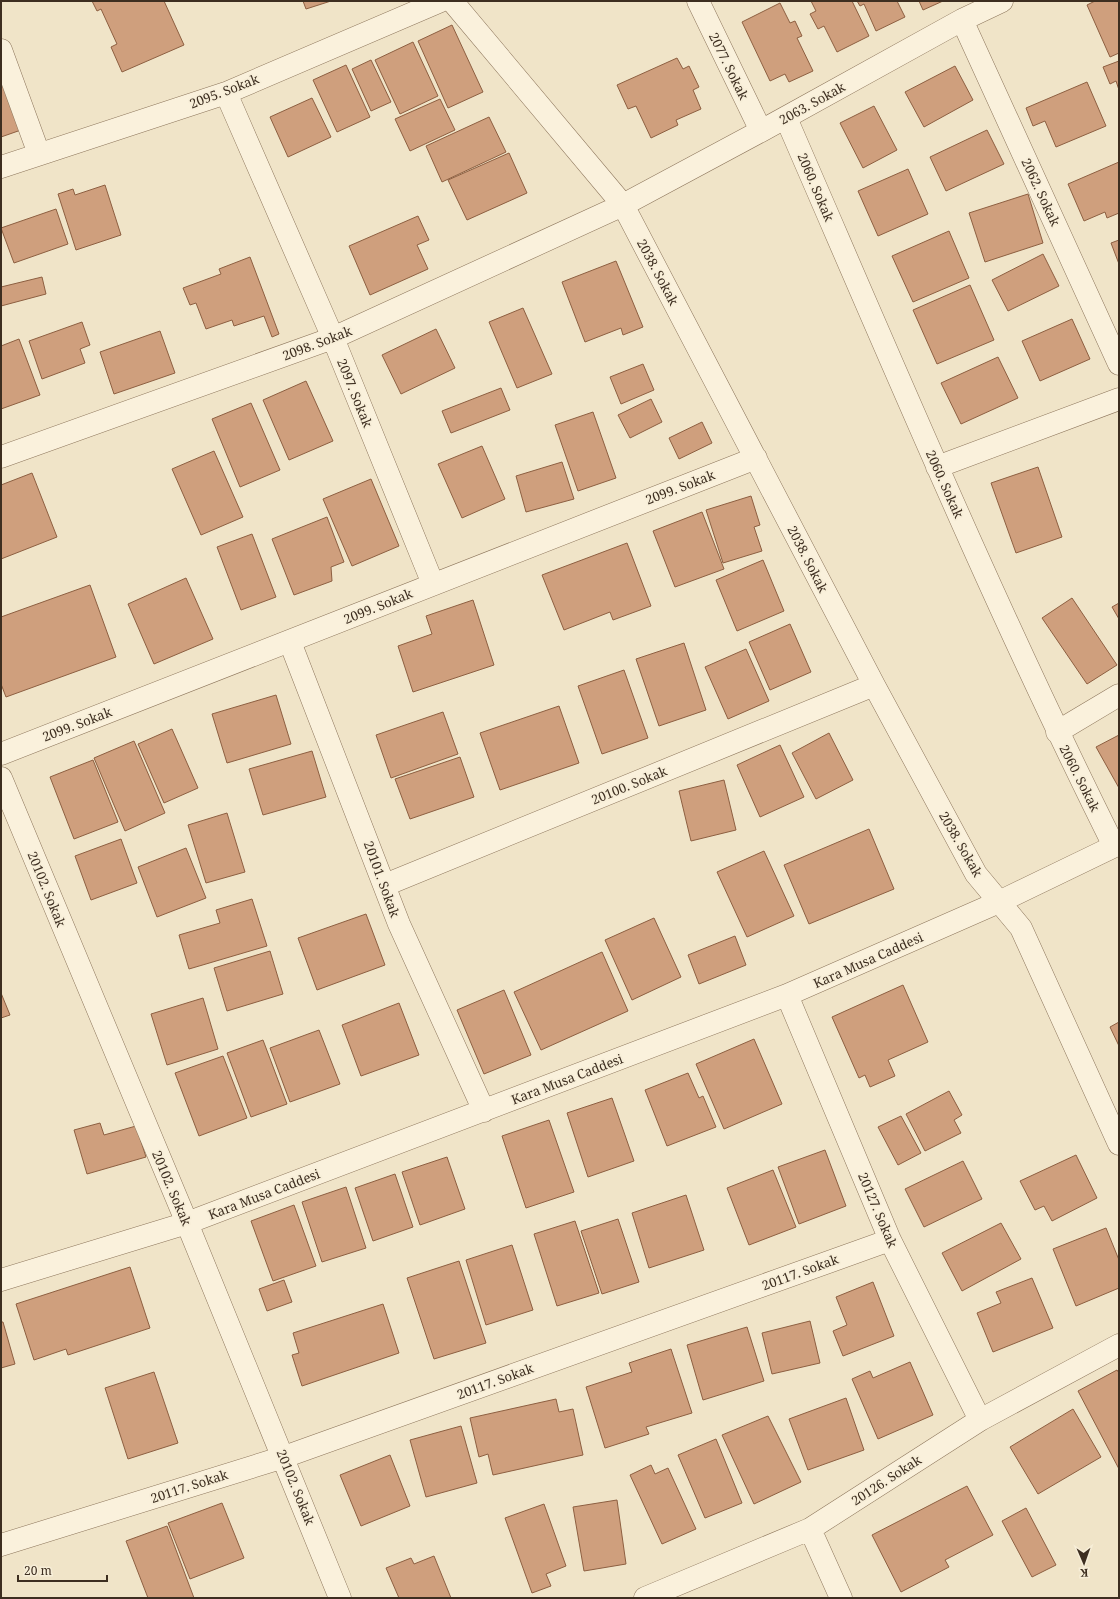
<svg xmlns="http://www.w3.org/2000/svg" width="1120" height="1599" font-family="'Noto Serif',serif">
<style>
.building{fill:#cf9f7d;stroke:#8d5f41}
.lines{fill:none;stroke-linecap:round;stroke-linejoin:round}
.minor-casing{stroke:#8d765c;stroke-width:23}
.minor{stroke:#faf1dc;stroke-width:22}
.labels{text-anchor:middle;stroke-width:3.5;stroke-linejoin:round;paint-order:stroke}
.street-label{font-size:13px;fill:#3d2e20;stroke:#f7eed8}
</style>
<rect width="100%" height="100%" fill="#f0e4c8"/>
<path class="building" d="M92 1H164L184 45 122 72 111 47 117 44 101 9 97 11Z
M303 1H331L306 9Z
M811 1H852L869 36 837 52 824 26 818 29 810 14 816 11Z
M857 1H897L905 17 876 31 864 4 860 6Z
M919 1H943L923 10Z
M1095 1H1119V53L1110 57 1087 5Z
M780 3 790 23 795 21 802 36 797 38 813 71 789 82 785 74 770 81 742 22Z
M452 25 483 92 448 108 418 41Z
M413 42 438 96 400 114 375 60Z
M677 58 683 69 689 66 699 87 693 90 701 109 676 120 678 125 651 138 636 106 628 109 617 85Z
M371 60 391 102 371 111 352 69Z
M1119 61V90L1116 81 1110 84 1103 67Z
M346 65 370 117 337 132 313 80Z
M955 66 973 100 924 127 905 92Z
M1 76 21 130 1 137Z
M1087 82 1106 126 1056 147 1045 121 1033 126 1026 108Z
M312 98 331 137 288 157 270 117Z
M440 99 455 130 410 151 395 119Z
M874 106 897 150 863 168 840 123Z
M489 117 506 152 442 182 426 146Z
M987 130 1004 164 946 191 930 157Z
M509 153 527 193 467 220 448 180Z
M1119 162V213L1107 218 1105 212 1084 221 1068 184Z
M908 169 928 214 878 236 858 191Z
M105 185 121 235 76 250 58 194 73 189 75 195Z
M1028 194 1043 243 985 262 969 213Z
M56 209 68 244 14 263 1 228Z
M418 216 429 240 417 245 428 269 370 295 349 246Z
M949 231 969 278 913 302 892 256Z
M1119 240V264L1111 243Z
M1043 254 1059 286 1008 311 992 280Z
M250 257 279 334 272 337 264 316 234 326 232 320 206 329 196 303 190 305 183 288 221 274 219 269Z
M616 261 643 327 623 335 621 328 585 342 562 282Z
M42 277 46 294 1 306V287Z
M970 285 994 340 937 364 913 310Z
M523 308 552 374 517 388 489 322Z
M1072 319 1090 359 1040 381 1022 341Z
M82 322 90 345 80 349 85 363 42 379 29 341Z
M436 329 455 368 401 394 382 355Z
M160 331 175 373 114 394 100 352Z
M19 339 40 395 1 409V346Z
M998 357 1018 398 961 424 941 383Z
M643 364 654 390 621 404 610 377Z
M306 381 333 441 289 460 263 400Z
M501 388 510 410 451 433 442 411Z
M651 399 662 422 630 438 618 415Z
M251 403 280 470 240 487 212 419Z
M593 412 616 478 578 491 555 425Z
M702 422 712 443 679 459 669 438Z
M482 446 505 499 462 518 438 464Z
M214 451 243 517 201 535 172 469Z
M562 462 574 499 526 512 516 476Z
M1038 467 1062 537 1016 553 991 483Z
M32 473 57 537 1 559V485Z
M371 479 399 546 352 566 323 499Z
M751 496 760 525 754 527 762 551 723 563 706 510Z
M702 512 724 569 675 587 653 531Z
M327 517 344 562 331 567 332 581 294 595 272 539Z
M252 534 276 597 241 610 217 547Z
M627 543 651 606 613 620 610 612 564 630 542 575Z
M763 560 784 611 737 631 716 580Z
M186 578 213 639 154 664 128 604Z
M90 585 116 657 6 697 1 684V617Z
M1072 598 1117 665 1087 684 1042 618Z
M473 600 494 665 413 692 398 646 432 634 426 616Z
M1119 603V619L1112 607Z
M790 624 811 672 770 690 749 642Z
M684 643 706 710 659 726 636 659Z
M746 649 769 701 728 719 705 667Z
M624 670 648 738 602 754 578 686Z
M276 695 291 744 227 763 212 714Z
M559 706 579 763 500 790 480 733Z
M443 712 458 754 391 778 376 735Z
M172 729 198 788 164 803 138 744Z
M829 733 853 780 816 799 792 753Z
M1119 735V788L1096 747Z
M134 741 165 813 125 831 94 758Z
M780 745 804 797 760 817 737 765Z
M312 751 326 797 263 815 249 769Z
M460 757 474 797 410 819 395 779Z
M93 760 118 822 74 839 50 777Z
M724 780 736 830 691 841 679 791Z
M227 813 245 872 206 883 188 825Z
M869 829 894 889 809 924 784 865Z
M121 839 137 883 91 900 75 856Z
M186 848 206 898 157 917 138 867Z
M764 851 794 916 747 937 717 872Z
M252 899 267 946 189 969 179 935 220 923 216 910Z
M366 914 385 965 317 990 298 938Z
M654 918 681 977 632 1000 605 940Z
M735 936 746 965 699 984 688 955Z
M270 951 283 994 227 1011 214 968Z
M602 952 628 1011 541 1050 514 992Z
M903 985 928 1042 888 1060 895 1076 870 1087 865 1075 859 1078 832 1017Z
M504 990 531 1055 484 1074 457 1010Z
M1 993 10 1015 1 1018Z
M203 998 218 1049 167 1065 151 1014Z
M399 1003 419 1055 361 1076 342 1025Z
M1119 1022V1046L1110 1027Z
M319 1030 340 1084 290 1102 270 1048Z
M754 1039 782 1104 724 1129 696 1064Z
M263 1040 287 1104 251 1117 227 1053Z
M223 1056 247 1118 199 1136 175 1073Z
M688 1073 699 1098 703 1096 716 1127 667 1146 645 1090Z
M949 1091 962 1115 954 1120 961 1133 925 1151 906 1114Z
M612 1098 634 1161 588 1177 567 1113Z
M901 1116 921 1153 898 1165 878 1127Z
M549 1120 574 1192 526 1208 502 1136Z
M100 1123 104 1135 136 1126 146 1157 87 1174 74 1130Z
M825 1150 846 1206 799 1224 778 1167Z
M1076 1155 1097 1198 1052 1221 1044 1206 1035 1210 1020 1181Z
M447 1157 465 1209 420 1225 402 1172Z
M963 1161 982 1199 924 1227 905 1189Z
M773 1170 796 1227 749 1245 727 1188Z
M395 1174 413 1227 373 1241 355 1188Z
M346 1187 366 1248 322 1262 302 1202Z
M686 1195 704 1250 649 1268 632 1213Z
M294 1205 316 1266 273 1281 251 1221Z
M618 1219 639 1282 602 1294 581 1231Z
M575 1221 599 1293 557 1306 534 1234Z
M1001 1223 1021 1259 962 1291 942 1253Z
M1106 1228 1119 1260V1288L1076 1306 1053 1249Z
M512 1245 533 1310 486 1325 466 1260Z
M459 1261 486 1343 434 1359 407 1278Z
M130 1267 150 1328 68 1355 66 1349 34 1360 16 1304Z
M1032 1278 1053 1328 993 1352 977 1313 1001 1303 996 1292Z
M284 1280 292 1302 267 1311 259 1289Z
M873 1282 894 1336 843 1356 833 1331 847 1325 836 1297Z
M383 1304 399 1353 302 1386 292 1355 299 1353 293 1333Z
M810 1321 820 1363 772 1374 762 1333Z
M1 1322H3L15 1364 1 1368Z
M747 1327 764 1381 703 1400 687 1345Z
M671 1349 692 1413 646 1427 649 1434 605 1448 586 1387 632 1372 629 1363Z
M910 1362 933 1415 878 1439 852 1379 870 1371 873 1378Z
M1117 1370 1119 1373V1469L1078 1391Z
M154 1372 178 1443 128 1459 105 1388Z
M846 1398 864 1450 808 1470 789 1419Z
M556 1399 559 1412 573 1409 583 1455 493 1475 488 1454 479 1457 470 1418Z
M1073 1409 1101 1457 1038 1494 1010 1447Z
M768 1416 801 1482 754 1504 722 1435Z
M461 1426 477 1483 426 1497 410 1440Z
M716 1439 742 1503 705 1518 678 1455Z
M390 1455 410 1506 361 1526 340 1475Z
M651 1465 655 1474 668 1468 696 1529 662 1544 630 1475Z
M967 1486 993 1535 945 1560 949 1567 901 1592 872 1535Z
M617 1500 626 1564 584 1571 573 1507Z
M222 1503 244 1558 190 1579 168 1523Z
M544 1504 566 1566 546 1574 551 1586 532 1593 505 1518Z
M1026 1508 1056 1565 1032 1577 1002 1521Z
M167 1526 194 1598H148L126 1541Z
M434 1556 451 1598H399L386 1568 411 1558 414 1564Z"/>
<g class="lines">
<g class="minor-casing">
<path id="minor" d="M452 1 623 205 874 685 976 874 1021 928 1119 1144
M698 1 761 131
M962 20 1119 364
M1 50 39 154
M226 93 333 338 433 584
M786 118C892 362 995 608 1114 846
M1 167 226 93 441 1
M1 457 333 338 623 205 761 131 962 20 1002 1
M937 467 1119 399
M290 642 399 924 484 1111
M1057 732 1119 695
M1 754 756 458
M1 778 187 1223 340 1598
M385 885 874 685
M787 995 890 1240 980 1420
M1 1280 187 1223 787 995 999 902 1119 844
M810 1529 841 1598
M1 1545 284 1457 890 1240
M645 1598 810 1529 980 1420 1119 1345"/>
</g>
<use href="#minor" class="minor"/>
</g>
<g class="labels">
<g class="street-label">
<text transform="translate(729 66) rotate(64)" y="5">2077. Sokak</text>
<text transform="translate(224 91) rotate(-21)" y="5">2095. Sokak</text>
<text transform="translate(812 103) rotate(-29)" y="5">2063. Sokak</text>
<text transform="translate(816 187) rotate(67)" y="5">2060. Sokak</text>
<text transform="translate(1041 192) rotate(65)" y="5">2062. Sokak</text>
<text transform="translate(658 272) rotate(62)" y="5">2038. Sokak</text>
<text transform="translate(317 343) rotate(-21)" y="5">2098. Sokak</text>
<text transform="translate(355 393) rotate(68)" y="5">2097. Sokak</text>
<text transform="translate(945 484) rotate(66)" y="5">2060. Sokak</text>
<text transform="translate(680 487) rotate(-21)" y="5">2099. Sokak</text>
<text transform="translate(808 559) rotate(63)" y="5">2038. Sokak</text>
<text transform="translate(378 606) rotate(-22)" y="5">2099. Sokak</text>
<text transform="translate(77 724) rotate(-21)" y="5">2099. Sokak</text>
<text transform="translate(1080 778) rotate(63)" y="5">2060. Sokak</text>
<text transform="translate(629 785) rotate(-22)" y="5">20100. Sokak</text>
<text transform="translate(961 844) rotate(60)" y="5">2038. Sokak</text>
<text transform="translate(382 879) rotate(70)" y="5">20101. Sokak</text>
<text transform="translate(47 889) rotate(68)" y="5">20102. Sokak</text>
<text transform="translate(868 960) rotate(-24)" y="5">Kara Musa Caddesi</text>
<text transform="translate(567 1079) rotate(-21)" y="5">Kara Musa Caddesi</text>
<text transform="translate(172 1188) rotate(67)" y="5">20102. Sokak</text>
<text transform="translate(264 1194) rotate(-21)" y="5">Kara Musa Caddesi</text>
<text transform="translate(878 1210) rotate(67)" y="5">20127. Sokak</text>
<text transform="translate(800 1272) rotate(-20)" y="5">20117. Sokak</text>
<text transform="translate(495 1381) rotate(-20)" y="5">20117. Sokak</text>
<text transform="translate(886 1480) rotate(-33)" y="5">20126. Sokak</text>
<text transform="translate(189 1486) rotate(-18)" y="5">20117. Sokak</text>
<text transform="translate(296 1487) rotate(68)" y="5">20102. Sokak</text>
</g>
</g>
<rect width="1120" height="1599" fill="none" stroke="#3d2e20" stroke-width="4"/>
<g transform="translate(1084 1563) rotate(178)" stroke="#f7eed8" stroke-width="3" paint-order="stroke">
<path d="M0-3L7 15L0 10L-7 15Z" fill="#3d2e20"/>
<text y="-6" font-size="11" font-weight="bold" text-anchor="middle" fill="#3d2e20">K</text>
</g>
<path d="M18 1575v6h89v-6" fill="none" stroke="#3d2e20" stroke-width="2"/>
<text x="24" y="1575" font-size="12" fill="#3d2e20" stroke="#f7eed8" stroke-width="3" paint-order="stroke">20 m</text>
</svg>
